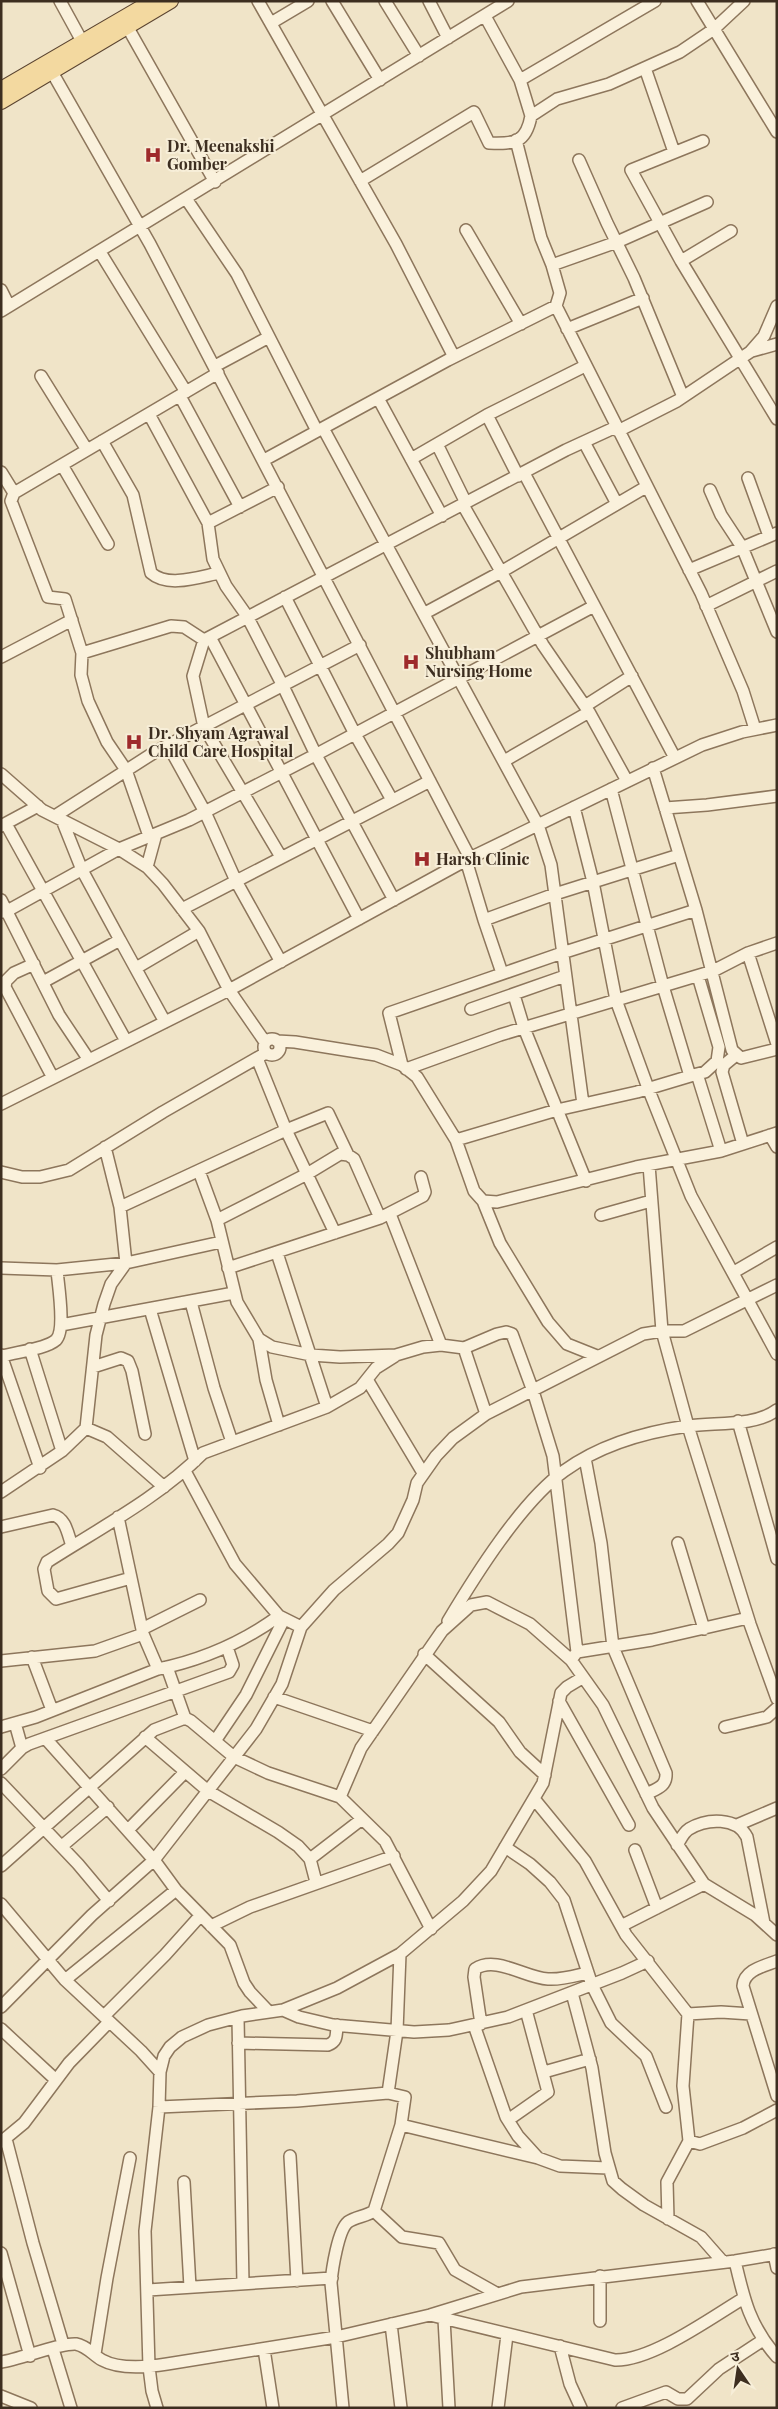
<svg xmlns="http://www.w3.org/2000/svg" width="778" height="2409" font-family="'Playfair Display','Noto Sans Devanagari',serif">
<style>
.lines{fill:none;stroke-linecap:round;stroke-linejoin:round}
.minor-casing{stroke:#8d765c;stroke-width:14}
.major-casing{stroke:#5b4430;stroke-width:16}
.minor{stroke:#faf1dc;stroke-width:11}
.major{stroke:#f3d9a0;stroke-width:14}
.labels{text-anchor:middle;stroke-width:4;stroke-linejoin:round;paint-order:stroke}
.poi-label{font-size:16px;font-weight:bold;fill:#3d2e20;stroke:#f7eed8;text-anchor:start}
</style>
<rect width="100%" height="100%" fill="#f0e4c8"/>
<g class="lines">
<g class="minor-casing">
<path id="minor" d="M60 1 83 43
M258 1 396 244 454 357
M332 1 380 80
M385 1 419 56
M429 1 448 38
M655 1 520 80 531 116 557 99 609 84 680 52 714 29 744 1
M697 1 777 132
M485 16 520 80
M271 23 308 1
M128 28 215 182
M48 65 150 244 470 858
M645 68 674 152
M516 140 541 238 552 265
M703 141 631 170 681 261 777 419
M579 160 607 223 634 278 683 397
M360 181 474 112 489 143C515 144 526 143 531 116
M187 200 237 274 317 431
M466 230 521 324
M100 252 186 392
M681 261 731 231
M1 290 9 306
M556 306 560 293 552 265 617 242 707 202
M1 311 508 1
M567 329 643 298
M752 351 777 344
M215 366 269 337
M41 376 87 450
M180 396 240 507
M378 398 442 516
M149 414 208 523
M487 415 518 476
M323 428 538 825 551 865 583 1104
M618 431 677 401 750 352 764 336 777 306
M102 441 133 495 151 573C168 588 199 577 219 573
M584 442 617 504
M437 444 466 503
M411 459 487 415 585 366
M264 460 448 360 556 306 701 593 743 691 755 729
M62 465 108 544
M1 472 14 493 218 373
M524 473 675 758
M748 478 769 536
M278 487 208 523 213 559 226 586 247 616 283 686 316 755 394 900
M710 490 721 515 742 547 777 632
M14 493 11 501 48 597 65 599 82 653 81 675 88 701 107 742 126 770 149 836
M463 505 543 645 589 712
M689 570 777 533
M285 597 355 734 392 800
M706 606 777 571
M425 613 501 572 646 487
M210 637 359 919
M82 653 171 626 184 627 204 640
M1 657 72 620
M585 706 632 676
M168 745 205 812 236 881 281 962
M504 761 589 712 627 781
M653 768 696 910 732 1050 741 1058 777 1049
M1 774 42 810 119 849 147 867 163 884 199 931 229 990 265 1042
M611 789 663 986 690 1076
M574 807 593 882 616 1000 648 1088 691 1196 777 1354
M665 808 707 805 777 796
M55 816 155 752 360 645
M6 824 126 1041
M1 826 38 806
M281 857 204 727 193 676 204 640 566 450 616 427
M466 860 484 920 555 894 679 855
M147 867 156 834
M1 900 59 1015 89 1060
M182 909 430 781
M1 912 7 911 119 849 189 820 319 753 594 606
M484 920 502 973
M120 940 165 1022
M748 953 777 1044
M34 964 14 973 6 981 5 987 53 1078
M136 968 199 931
M43 982 120 940 82 870 62 820
M514 995 524 1028 586 1181
M471 1009 565 976
M264 1047a8 8 0 1 1 16 0a8 8 0 1 1-16 0Z
M277 1041 295 1042 376 1055 402 1065 417 1077 456 1140 474 1191 483 1201 497 1202 636 1167 721 1151 777 1133
M266 1053 257 1058 286 1130 335 1233
M736 1055 724 1065 722 1072 743 1144
M402 1065 389 1013 562 953 696 910
M406 1069 500 1035 713 971 748 953 777 943
M697 1074 721 1151
M1 1104 229 990 470 858 702 745 742 732 777 725
M770 1135 777 1147
M456 1140 557 1110 637 1092 697 1074 705 1072 717 1061 719 1047 698 976
M649 1165 662 1331 688 1426 750 1624 777 1699
M199 1171 217 1220 237 1302 259 1339 272 1347 311 1355 340 1357 396 1355 423 1347 441 1345 464 1348 497 1334 506 1332 512 1334 533 1391 553 1456 577 1652 571 1660
M1 1172 22 1177H40L69 1170 163 1112 257 1058
M483 1201 500 1243 548 1322 567 1344 597 1356
M120 1207 286 1130 328 1113 348 1155
M390 1214 441 1345
M601 1215 651 1201
M217 1220 307 1174 340 1154 348 1155 354 1159 380 1218
M277 1253 327 1407
M1 1268 57 1270 126 1263 221 1242
M228 1268 380 1218 423 1196 425 1192 421 1177
M734 1272 777 1247
M191 1302 214 1388 232 1442
M150 1309 195 1461
M61 1325 234 1293
M259 1339 266 1380 279 1425
M464 1348 486 1414
M30 1349 62 1451
M1 1355 40 1468
M3 1356C16 1352 46 1349 56 1340 66 1330 58 1284 57 1270
M93 1367 121 1358 128 1361 132 1371 145 1434
M368 1381 423 1473
M738 1421 777 1559
M86 1428 107 1437 164 1487
M585 1458 601 1543 613 1647 666 1773C667 1787 656 1789 646 1794
M185 1471 235 1564 279 1616
M1 1492 62 1451 86 1428 96 1335 104 1304 111 1284 126 1263 120 1207 105 1147
M1 1527 53 1515C66 1518 68 1535 72 1546
M678 1543 704 1629
M131 1578 56 1599 48 1591 44 1569 47 1562C100 1528 158 1498 203 1453L327 1407 360 1388 376 1368 395 1356
M448 1621C475 1576 521 1502 564 1471 600 1445 645 1432 688 1426 715 1422 754 1427 777 1410
M142 1629 200 1600
M143 1634 158 1669
M577 1652 652 1640 748 1618
M424 1654 499 1722 520 1752 545 1775
M32 1657 52 1710
M1 1661 95 1651 143 1634 118 1517
M167 1667 185 1718
M274 1697 373 1731
M559 1701 629 1825
M15 1723 22 1748
M1 1727 36 1717 158 1669C202 1660 243 1642 279 1616L301 1627 334 1590 388 1544 398 1533 413 1500 417 1483 436 1456 453 1438 486 1414 643 1334 662 1331H684L777 1285
M725 1727 767 1717 777 1708
M145 1737 208 1791 278 1832 298 1846 310 1859 316 1882
M46 1739 154 1860 176 1890 230 1945 244 1983 250 1992 269 2012
M215 1741 246 1695 284 1619
M1 1769 22 1748 29 1744 229 1672 233 1665 227 1647
M1 1783 78 1864 109 1901
M340 1797 361 1748 442 1631 471 1605 487 1602 530 1624 571 1660 603 1705 653 1808 704 1884 755 1915 777 1935
M535 1800 585 1861 626 1935 688 2014 683 2086 689 2141 667 2182 668 2219
M737 1825 777 1808
M128 1830 185 1772
M677 1845C681 1839 683 1833 689 1829 707 1818 737 1817 747 1837L764 1923
M62 1846 108 1807
M505 1847 530 1864 550 1882 564 1900 592 1985 611 2023 646 2056 666 2107
M635 1850 657 1908
M310 1859 362 1819
M1 1866 154 1730 185 1718 191 1721 234 1757 268 1773 340 1797 385 1841 431 1929
M1 1904 65 1980 141 2051 160 2072
M211 1926 250 1907 394 1856
M621 1926 704 1884
M777 1961C764 1966 744 1970 743 1986L777 2096
M65 1980 176 1890
M572 1993 592 2068 605 2153 613 2181 622 2189 644 2205 701 2237 723 2262
M1 2007 92 1915 154 1860 256 1729 282 1684 301 1627
M283 2010 299 2017 333 2025 414 2032 449 2030 508 2017 622 1973 648 1961
M688 2014 721 2012 751 2014
M104 2016 165 1955 200 1916
M238 2018 243 2284
M481 2024 474 1977 475 1969C496 1955 525 1978 548 1979 561 1980 574 1976 587 1973
M474 2025 506 2117 518 2136 538 2158
M1 2029 56 2080
M238 2043 328 2045C338 2041 336 2035 337 2025
M544 2072 590 2059
M388 2093 405 2097 401 2125
M159 2107 297 2101 388 2093 397 2031 400 1954
M508 2120 548 2092 526 2010
M6 2139 33 2243 63 2344
M689 2141 700 2144 743 2128 777 2110
M1 2142 24 2123 69 2063 109 2022
M290 2156 297 2281
M184 2182 190 2287
M374 2211 402 2237 439 2243 455 2270 496 2293
M1 2253 30 2356
M774 2254 777 2268
M735 2261C744 2300 750 2326 777 2357
M600 2276V2321
M148 2290 332 2278
M430 2315 615 2360C652 2361 712 2317 744 2298
M444 2319 449 2408
M391 2324 401 2408
M560 2346 570 2384 581 2408
M53 2349 71 2408
M264 2349 273 2408
M95 2354 107 2278 130 2158
M1 2362C21 2359 59 2343 76 2344 87 2346 93 2355 102 2360 120 2370 148 2367 167 2364L336 2337 430 2315 521 2287 735 2261 777 2254
M1 2396 31 2408
M157 2408 152 2391 149 2367 145 2231 159 2107 160 2072 164 2056 170 2047 182 2037 208 2025 242 2016 283 2010 337 1988 400 1954 463 1901 491 1871 543 1783 561 1693 567 1687 582 1678
M343 2408 331 2283C332 2270 338 2230 348 2222 355 2217 367 2216 374 2211L401 2125 538 2158 560 2166 608 2168
M498 2408 507 2335
M622 2408 666 2392 678 2399H687L719 2369 763 2340"/>
</g>
<g class="major-casing">
<path id="major" d="M1 89 152 1
M1 102 171 1"/>
</g>
<use href="#minor" class="minor"/>
<use href="#major" class="major"/>
</g>
<defs>
<g id="hospital-bare" transform="scale(1.35)"><path d="M-5-5h3v3.5h4V-5h3V5h-3V1.5h-4V5h-3Z" fill="#9e2a2b" stroke="#f7eed8" stroke-width="2.5" paint-order="stroke"/></g>
</defs>
<g fill-rule="evenodd">
<use href="#hospital-bare" x="153" y="155"/>
<use href="#hospital-bare" x="411" y="662"/>
<use href="#hospital-bare" x="134" y="742"/>
<use href="#hospital-bare" x="422" y="859"/>
</g>
<g class="labels">
<g class="poi-label">
<text x="167" y="152">Dr. Meenakshi<tspan x="167" dy="18">Gomber</tspan></text>
<text x="425" y="659">Shubham<tspan x="425" dy="18">Nursing Home</tspan></text>
<text x="148" y="739">Dr. Shyam Agrawal<tspan x="148" dy="18">Child Care Hospital</tspan></text>
<text x="436" y="865">Harsh Clinic</text>
</g>
</g>
<rect width="778" height="2409" fill="none" stroke="#3d2e20" stroke-width="5"/>
<g transform="translate(738 2369) rotate(347)" stroke="#f7eed8" stroke-width="4" paint-order="stroke">
<path d="M0-4L9 19L0 12L-9 19Z" fill="#3d2e20"/>
<text y="-8" font-size="14" font-weight="bold" text-anchor="middle" fill="#3d2e20">उ</text>
</g>
</svg>
